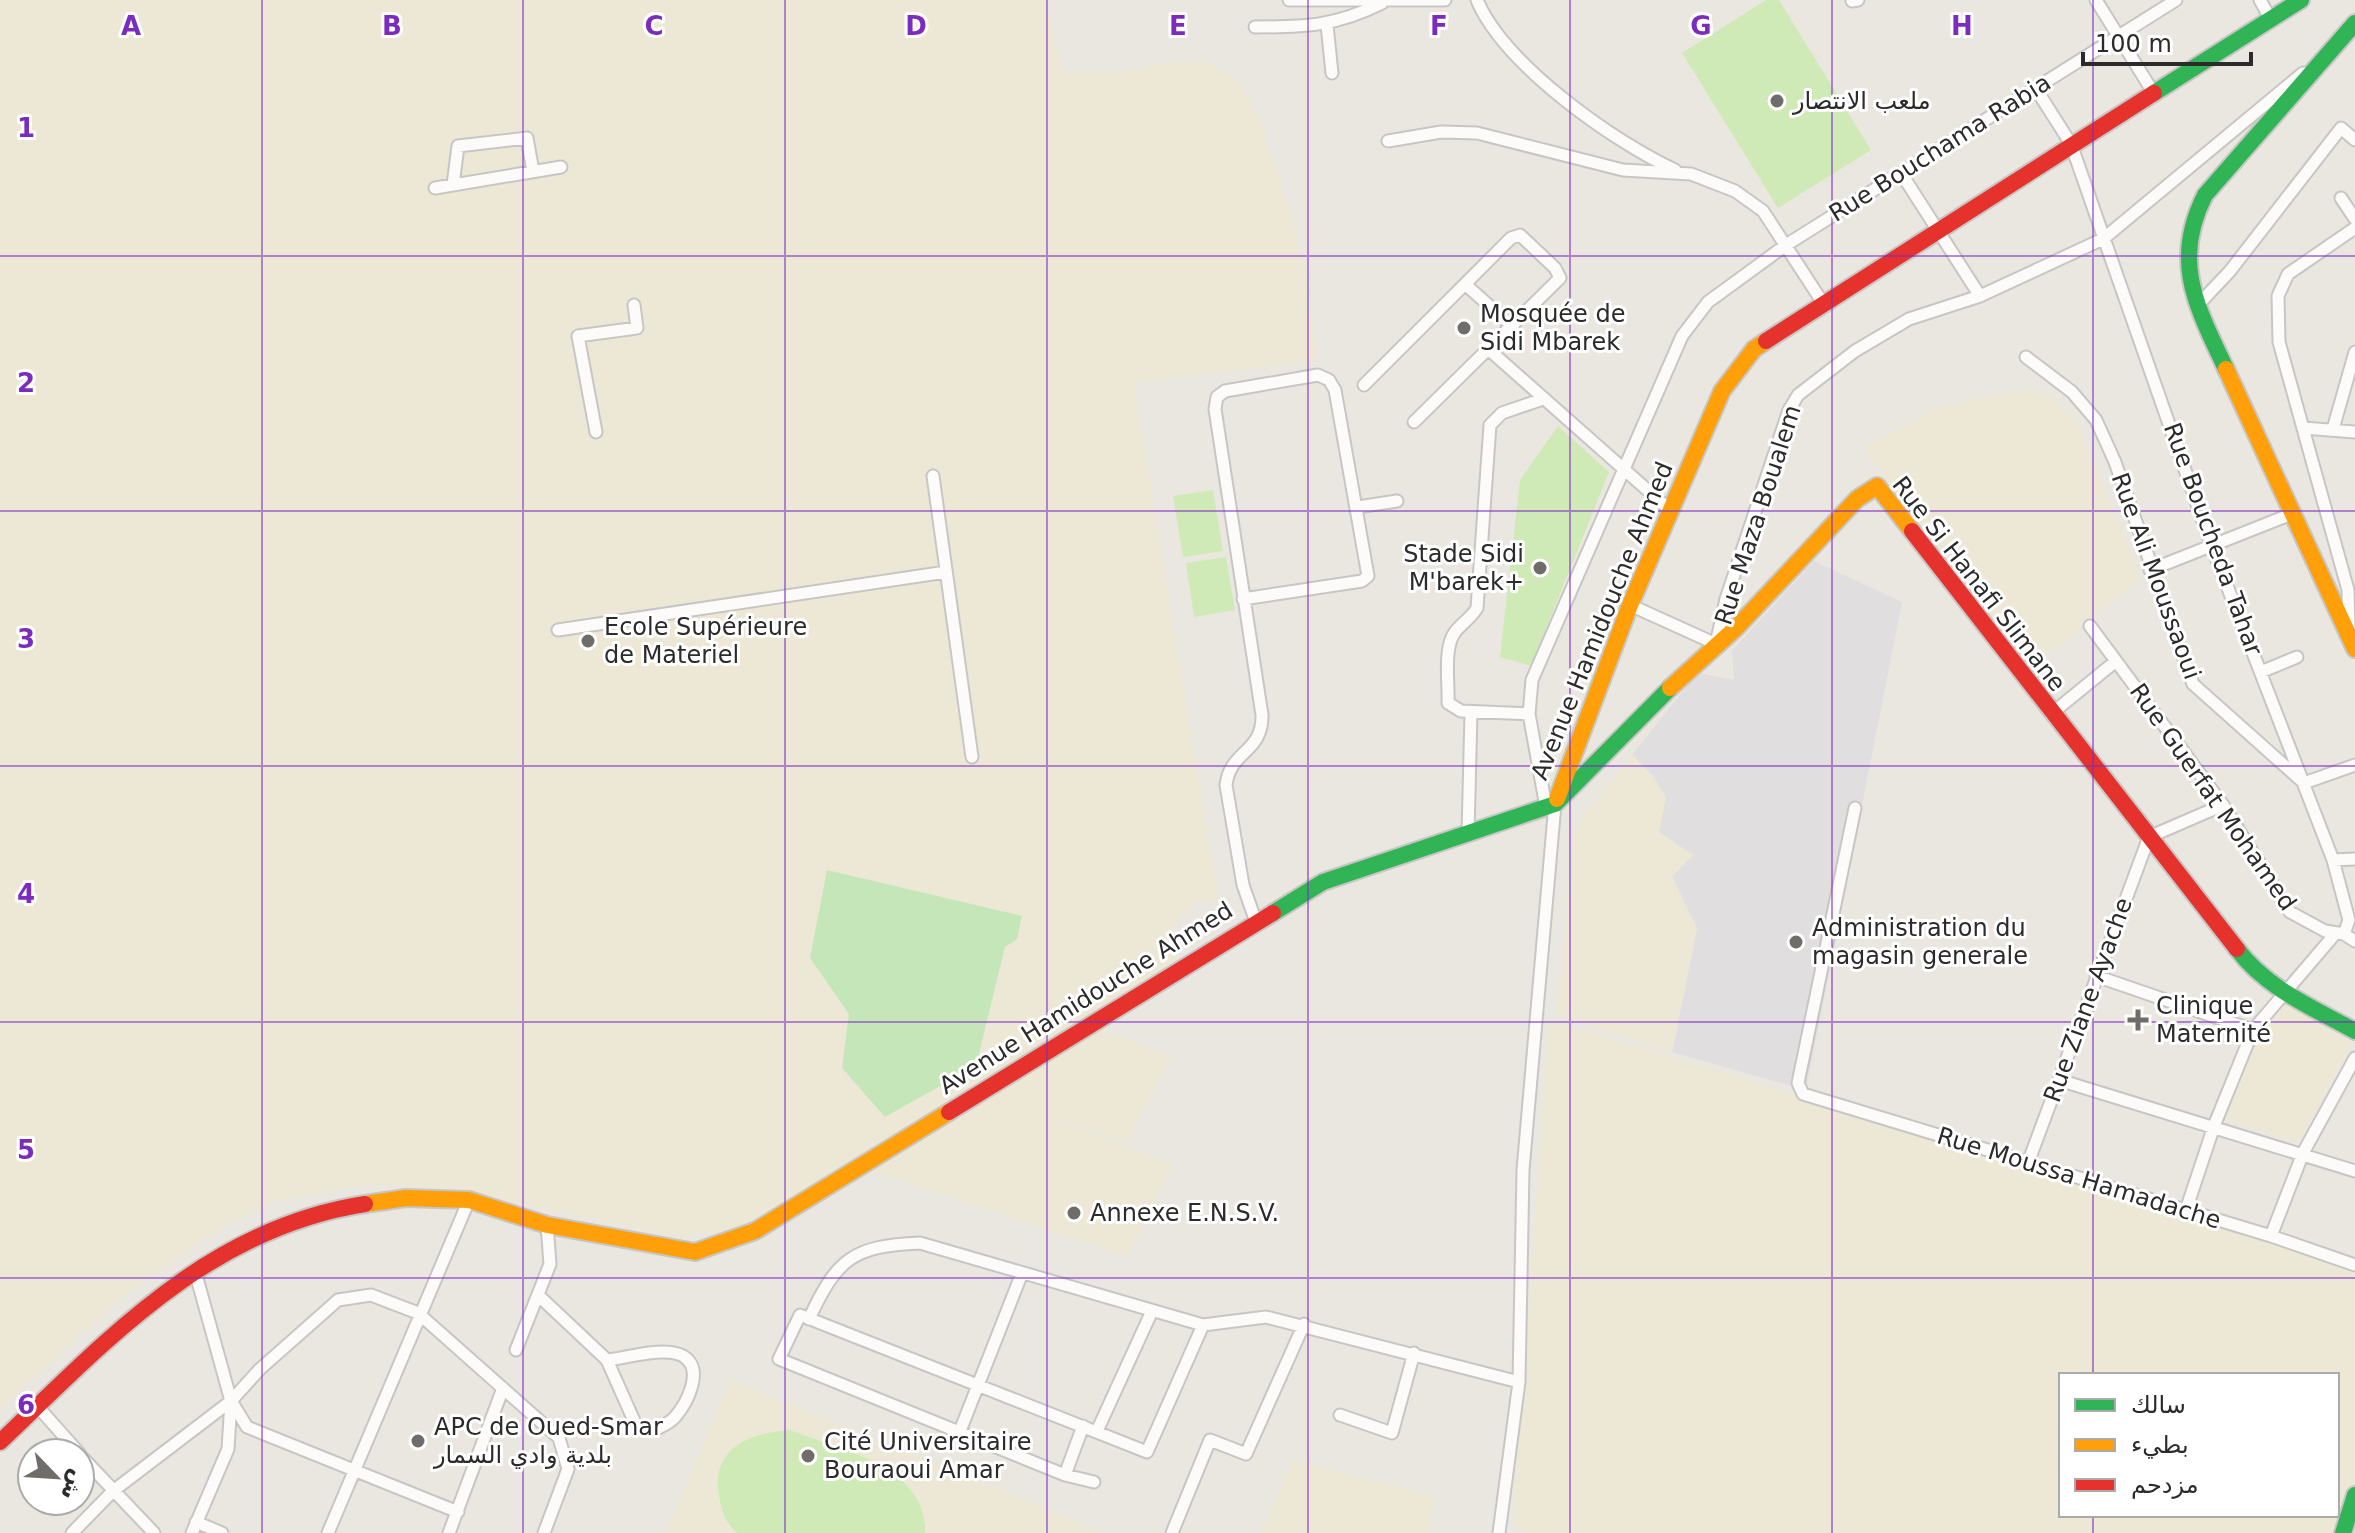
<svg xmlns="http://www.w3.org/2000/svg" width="2355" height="1533" font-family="'DejaVu Sans',Cairo,sans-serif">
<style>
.industrial{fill:#e1dedf}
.education{fill:#ede8d5;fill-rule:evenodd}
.grass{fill:#c5e6b8}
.pitch{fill:#cfeab6}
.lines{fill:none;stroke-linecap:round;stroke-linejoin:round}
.street-casing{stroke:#c7c6c5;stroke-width:15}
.fast-casing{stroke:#c7c6c5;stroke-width:20}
.slow-casing{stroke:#c7c6c5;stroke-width:20}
.jam-casing{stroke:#c7c6c5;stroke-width:20}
.street{stroke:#fcfbfa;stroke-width:11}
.fast{stroke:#30b455;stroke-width:16}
.slow{stroke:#ff9f0a;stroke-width:16}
.jam{stroke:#e5322d;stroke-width:16}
.grid{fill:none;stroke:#7b2cbf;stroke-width:2;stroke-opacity:0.55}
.poi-dot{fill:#6e6d6a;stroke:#fff;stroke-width:3}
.labels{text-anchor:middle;stroke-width:6;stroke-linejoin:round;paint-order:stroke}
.poi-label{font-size:24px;fill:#2b2b2b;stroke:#fff;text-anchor:start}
.street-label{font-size:24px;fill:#2b2b2b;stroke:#fff}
.grid-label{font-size:26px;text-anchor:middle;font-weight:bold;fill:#7b2cbf;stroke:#fff;stroke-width:6;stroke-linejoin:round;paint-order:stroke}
</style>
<rect width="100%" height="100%" fill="#eae7e0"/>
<path class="industrial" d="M1814 561 1902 602 1806 1090 1672 1052 1697 928 1672 877 1659 832 1653 776 1632 755 1697 673 1734 680 1732 651Z"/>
<path class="education" d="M0 0H1045L1063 72 1111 73 1172 62 1207 61 1241 85 1259 118 1289 207 1306 278 1317 360 1134 383 1219 903 1199 900 1179 916 1171 930 1179 958 829 1177 734 1229 672 1237 455 1188 369 1185 276 1200 213 1232 115 1303 0 1408Z
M2030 389 2053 398 2077 424 2141 577 2034 666 1976 602 1983 584 1976 572 1959 551 1941 548 1863 448 1941 406Z
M1632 755 1653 776 1666 797 1659 832 1693 855 1672 877 1697 928 1672 1052 1557 1015 1574 840 1579 822Z
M2286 1000 2352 1043 2299 1142 2222 1119 2249 1048Z
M1549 1020 2173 1209 2355 1271V1474L2336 1533H1536L1513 1526ZM2061 1375H2337V1515H2061Z
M1100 1029 1171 1056 1127 1142 1036 1111 1173 1164 1127 1256 872 1171Z
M730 1380 1106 1533H666Z
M1293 1460 1435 1496 1429 1533H1261Z"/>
<path class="grass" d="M827 870 1022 916 1017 939 1005 947 976 1066 885 1117 842 1068 849 1014 810 958Z"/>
<path class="pitch" d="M1766 0H1779L1871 150 1778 208 1682 53Z
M1558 426 1609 472 1531 666 1500 657 1520 480Z
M1213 490 1223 551 1183 557 1173 496Z
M1226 557 1235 610 1194 617 1186 563Z
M790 1430C840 1450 928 1466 925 1533H737C725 1521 722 1513 719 1495 711 1447 750 1433 790 1430Z"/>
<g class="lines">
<g class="street-casing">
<path id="street" d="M1289 0H1445
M1477 0C1504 64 1612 141 1675 170
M2096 0 2153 92
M2260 0 2270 18
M1852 1 1858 0
M1327 25 1332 73
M1255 27C1306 27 1336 26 1382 3
M2036 89 2071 144 2212 547 2333 860 2349 920 2344 934
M1388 141 1441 132 1477 133 1623 170 1691 174 1735 191 1763 211 1823 303
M1901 173 1980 296
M453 185 458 146 527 138 533 171
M435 188 561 167
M2341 198 2355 219
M1466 285 1513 327
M2197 306 2230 271 2341 128 2355 140
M1487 348 1670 510
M2026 357 2072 392 2096 420 2115 462 2193 684 2304 783 2355 765
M1364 385 1511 238 1520 235 1555 268 1560 278 1414 422
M1543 399 1502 413 1490 425 1477 608C1471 618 1462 623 1455 632 1443 648 1449 683 1448 703L1461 711 1529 714 1532 680 1682 336 1708 302 1786 245 2176 0
M2303 428 2355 432
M2333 429 2355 352
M596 432 578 336 637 328 634 305
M933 476 972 757
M1358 507 1397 501
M2150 570 2294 513
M1243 599 1362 581 1368 576 1335 390 1329 380 1318 375 1225 391 1217 397 1215 409 1262 715C1263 753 1230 750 1226 785L1243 885 1256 922
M1630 605 1716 644 1726 599 1789 410 1798 395 1855 351 1909 319 1980 296 2103 239 2303 73
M2090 626 2223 805 2290 912 2325 931 2344 934 2355 941
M2349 628 2348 590 2279 342 2278 296 2288 274 2355 228
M558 630 946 572
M2263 671 2297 657
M1529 714 1546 807
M2051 714 2116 661
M1855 808 1798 1083 1803 1094 2271 1236 2355 1265
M1468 834 1471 712
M2333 860 2355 859
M2096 976 2253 1030
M2059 1080 2355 1171
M2028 1163 2149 837 2223 805
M2186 1210 2214 1126 2253 1030 2335 934
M2271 1236 2303 1153 2355 1058
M195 1271 231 1401 247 1427 458 1512
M539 1296 607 1360 635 1423 654 1430C661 1427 670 1423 675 1417 687 1403 705 1369 683 1356 664 1346 627 1358 607 1360
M809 1319C837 1259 852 1246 920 1243L1203 1325 1266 1317 1519 1382
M516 1350 550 1264 547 1225
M38 1407 79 1453
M1340 1415 1392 1433 1414 1353
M960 1431 1022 1273
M1097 1431 1152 1311
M80 1455 154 1533
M1065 1475 1083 1426
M1094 1482 1065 1475 779 1359 800 1315 1147 1452 1203 1325
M196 1522 222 1533
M72 1533 113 1491 231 1401
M192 1533 228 1449 231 1401 260 1369 338 1300 371 1295 418 1313 559 1438 568 1469 544 1533
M328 1533 469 1200
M449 1533 503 1388
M1172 1533 1210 1440 1246 1454 1304 1324
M1499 1533 1519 1382 1523 1170 1555 804"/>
</g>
<g class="fast-casing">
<path id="fast" d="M2154 93 2301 0
M2226 369C2197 307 2171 262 2205 195L2355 23
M1273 913 1323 882 1555 804 1670 688
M2237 949C2266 988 2313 1008 2355 1031
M2343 1533 2355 1495"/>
</g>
<g class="slow-casing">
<path id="slow" d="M2226 369 2355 649
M1670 688 1737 627 1857 499 1877 486 1912 531
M1557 799 1630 605 1722 391 1754 349 1766 341
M365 1204 406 1198 469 1200 547 1225 695 1252 755 1231 949 1112"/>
</g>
<g class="jam-casing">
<path id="jam" d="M1766 341 2154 93
M1912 531 2237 949
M949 1112 1273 913
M0 1442C108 1339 209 1228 365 1204"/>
</g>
<use href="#street" class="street"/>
<use href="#fast" class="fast"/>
<use href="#slow" class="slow"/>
<use href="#jam" class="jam"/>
</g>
<path class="grid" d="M262 0V1533M523 0V1533M785 0V1533M1047 0V1533M1308 0V1533M1570 0V1533M1832 0V1533M2093 0V1375M0 256H2355M0 511H2355M0 766H2355M0 1022H2355M0 1278H2355M2093 1515V1533"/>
<g class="poi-dot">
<circle cx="1777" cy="101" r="8"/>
<circle cx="1464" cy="328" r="8"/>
<circle cx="1540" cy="568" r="8"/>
<circle cx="588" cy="641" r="8"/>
<circle cx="1796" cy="942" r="8"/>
<path d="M2134 1008h8v8h8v8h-8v8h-8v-8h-8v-8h8z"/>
<circle cx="1074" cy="1213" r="8"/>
<circle cx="418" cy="1441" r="8"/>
<circle cx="808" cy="1456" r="8"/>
</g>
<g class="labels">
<g class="poi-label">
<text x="1793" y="109">ملعب الانتصار</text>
<text x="1480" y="322">Mosquée de<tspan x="1480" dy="28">Sidi Mbarek</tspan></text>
<text x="1524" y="562" text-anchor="end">Stade Sidi<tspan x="1524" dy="28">M'barek+</tspan></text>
<text x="604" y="635">Ecole Supérieure<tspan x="604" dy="28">de Materiel</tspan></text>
<text x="1812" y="936">Administration du<tspan x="1812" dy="28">magasin generale</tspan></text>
<text x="2156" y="1014">Clinique<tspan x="2156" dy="28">Maternité</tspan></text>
<text x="1090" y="1221">Annexe E.N.S.V.</text>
<text x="434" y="1435">APC de Oued-Smar<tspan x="434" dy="28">بلدية وادي السمار</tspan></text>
<text x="824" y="1450">Cité Universitaire<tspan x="824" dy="28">Bouraoui Amar</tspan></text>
</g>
<g class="street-label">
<text transform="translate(1940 148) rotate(-32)" y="8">Rue Bouchama Rabia</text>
<text transform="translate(1758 515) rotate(-72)" y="8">Rue Maza Boualem</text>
<text transform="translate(2213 539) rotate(70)" y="8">Rue Boucheda Tahar</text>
<text transform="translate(2156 576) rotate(70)" y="8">Rue Ali Moussaoui</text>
<text transform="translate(1979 584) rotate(52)" y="8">Rue Si Hanafi Slimane</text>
<text transform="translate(1602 621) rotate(-68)" y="8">Avenue Hamidouche Ahmed</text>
<text transform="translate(2213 797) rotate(55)" y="8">Rue Guerfat Mohamed</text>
<text transform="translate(1086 998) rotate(-32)" y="8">Avenue Hamidouche Ahmed</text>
<text transform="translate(2088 1000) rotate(-70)" y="8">Rue Ziane Ayache</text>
<text transform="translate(2079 1178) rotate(17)" y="8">Rue Moussa Hamadache</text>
</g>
</g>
<g class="grid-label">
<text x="131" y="35">A</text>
<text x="392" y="35">B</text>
<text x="654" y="35">C</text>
<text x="916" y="35">D</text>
<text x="1178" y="35">E</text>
<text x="1439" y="35">F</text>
<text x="1701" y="35">G</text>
<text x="1962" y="35">H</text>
<text x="26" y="137">1</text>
<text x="26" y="392">2</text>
<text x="26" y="648">3</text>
<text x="26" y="903">4</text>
<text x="26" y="1159">5</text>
<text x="26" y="1414">6</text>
</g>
<rect x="2059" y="1373" width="280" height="144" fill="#ffffff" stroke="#aaaaaa" stroke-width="2"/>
<rect x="2075" y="1399" width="40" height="12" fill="#30b455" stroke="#aaaaaa" stroke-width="2"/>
<text x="2131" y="1413" font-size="24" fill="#2b2b2b">سالك</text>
<rect x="2075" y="1439" width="40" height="12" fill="#ff9f0a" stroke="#aaaaaa" stroke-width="2"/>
<text x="2131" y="1453" font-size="24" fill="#2b2b2b">بطيء</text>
<rect x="2075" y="1479" width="40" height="12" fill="#e5322d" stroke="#aaaaaa" stroke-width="2"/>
<text x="2131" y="1493" font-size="24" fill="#2b2b2b">مزدحم</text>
<g transform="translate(56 1477) rotate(115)"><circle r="38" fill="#ffffff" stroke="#aaaaaa" stroke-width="2"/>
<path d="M0-6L14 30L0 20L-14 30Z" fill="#6e6d6a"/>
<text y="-12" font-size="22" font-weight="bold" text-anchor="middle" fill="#2b2b2b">ش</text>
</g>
<path d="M2083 52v12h168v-12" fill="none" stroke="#2b2b2b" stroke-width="4"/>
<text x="2095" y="52" font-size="24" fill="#2b2b2b" stroke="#ffffff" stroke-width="6" paint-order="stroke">100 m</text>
</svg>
